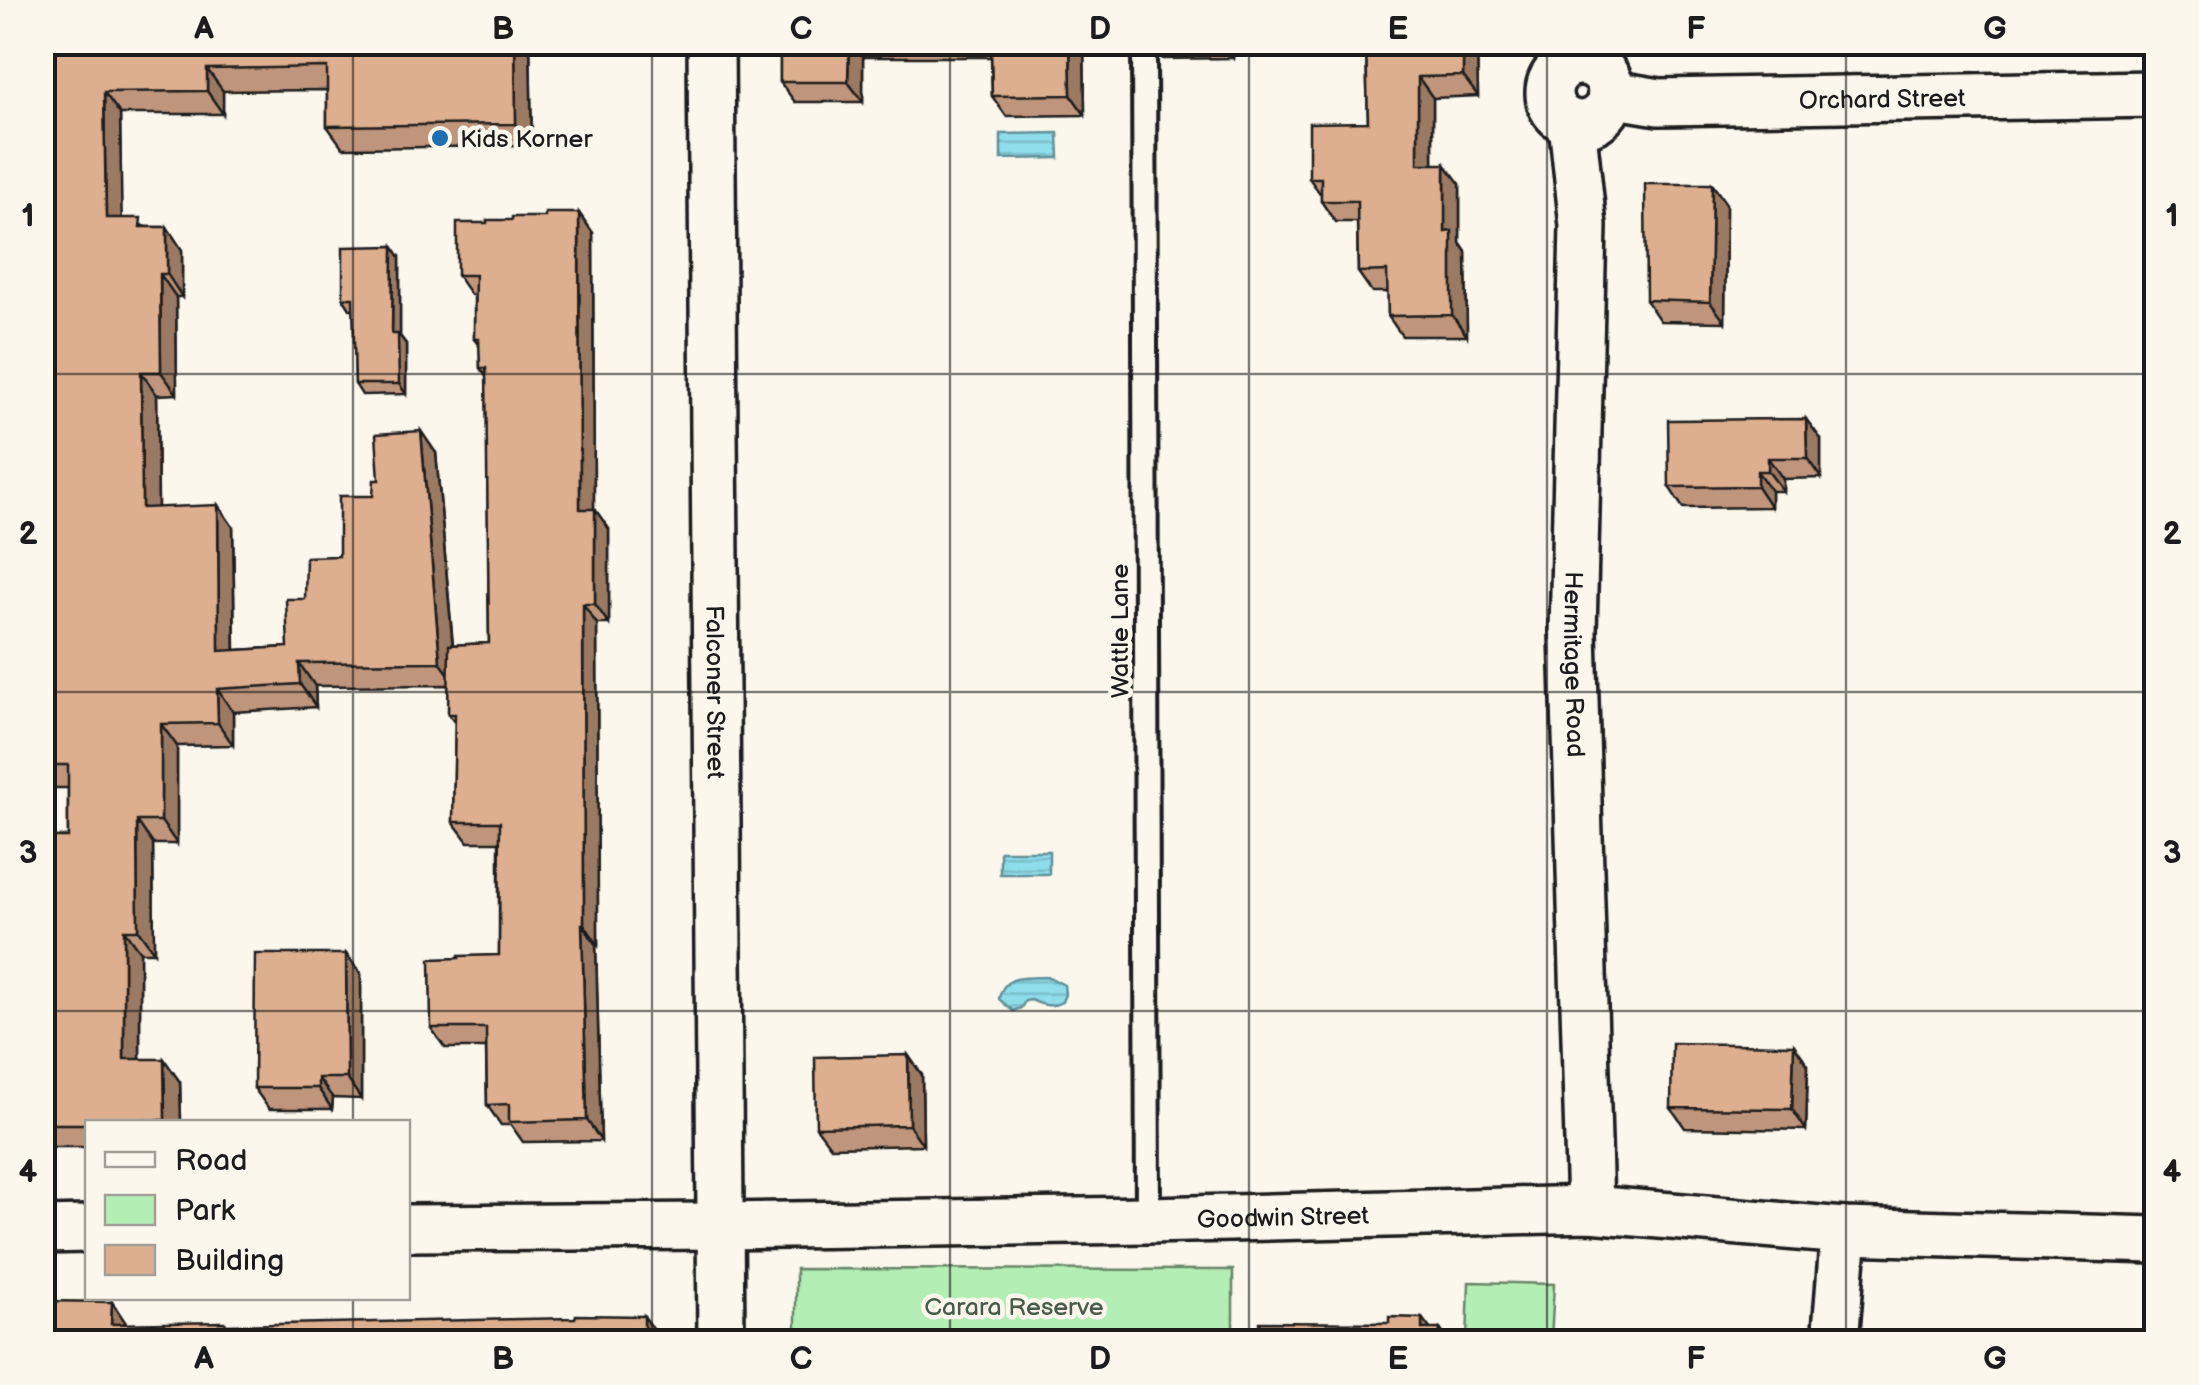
<svg xmlns="http://www.w3.org/2000/svg" width="2199" height="1385" font-family="'Balsamiq Sans',sans-serif">
<style>
.park{fill:#b3efb4;stroke:#688668;stroke-width:2.5}
.water{fill:url(#water-rules);stroke:#609098;stroke-width:2.5}
.lines{fill:none;stroke-linecap:round;stroke-linejoin:round}
.service-casing{stroke:#1c1c1c;stroke-width:30}
.minor-casing{stroke:#1c1c1c;stroke-width:52}
.service{stroke:#fbf7ec;stroke-width:22}
.minor{stroke:#fbf7ec;stroke-width:45}
.wall{fill:#bf967b;stroke:#1c1c1c;stroke-width:2.5}
.shaded-wall{fill:#9b7a64;stroke:#1c1c1c;stroke-width:2.5}
.building{fill:#deaf8f;stroke:#1c1c1c;stroke-width:2.5}
.grid{fill:none;stroke:#1c1c1c;stroke-width:2.5;stroke-opacity:0.55}
.poi-dot{fill:#1f6fb2;stroke:#fbf7ec;stroke-width:4}
.labels{text-anchor:middle;stroke-width:9;stroke-linejoin:round;paint-order:stroke}
.street-label{font-size:25px;fill:#1c1c1c;stroke:#fbf7ec}
.poi-label{font-size:25px;fill:#1c1c1c;stroke:#fbf7ec;text-anchor:start}
.park-label{font-size:25px;fill:#495b4a;stroke:#fbf7ec}
.neatline{fill:none;stroke:#1c1c1c;stroke-width:4}
.grid-label{font-size:32px;text-anchor:middle;font-weight:bold;fill:#1c1c1c}
</style>
<defs>
<pattern id="water-rules" width="6" height="5" patternUnits="userSpaceOnUse" patternTransform="scale(2.5)"><rect width="6" height="5" fill="#8eddeb"/><path d="M0 2.5h6" fill="none" stroke="#7abdc9"/></pattern>
</defs>
<rect width="100%" height="100%" fill="#fbf7ec"/>
<filter id="ink" filterUnits="userSpaceOnUse"><feTurbulence type="fractalNoise" baseFrequency=".01" numOctaves="2"/><feDisplacementMap in="SourceGraphic" scale="20" xChannelSelector="R" yChannelSelector="G"/><feConvolveMatrix kernelMatrix="1 2 1 2 8 2 1 2 1" color-interpolation-filters="sRGB"/></filter>
<g filter="url(#ink)">
<path class="park" d="M796 1269 1233 1270V1342H796Z
M1469 1282 1554 1284 1551 1342H1467Z"/>
<path class="water" d="M1058 133 1059 158 1001 159V134Z
M1000 851H1049V874H1000Z
M1049 977 1064 985 1065 994 1062 1002C1051 1008 1042 1005 1031 1000L1025 1001 1021 1008 1013 1011 999 999C1003 973 1028 978 1049 977Z"/>
<g class="lines">
<g class="service-casing">
<path id="service" d="M1144 42 1148 1220"/>
</g>
<g class="minor-casing">
<g id="minor">
<path id="s1" d="M711 42 721 1342"/>
<circle cx="1580" cy="93" r="31"/>
<path id="s2" d="M1611 94 1659 102 2156 94"/>
<path id="s3" d="M1572 123 1583 226 1573 632 1590 1209"/>
<path id="s4" d="M408 1228 720 1226 1148 1220 1590 1209 1844 1231 2156 1240"/>
<path d="M42 1230 88 1229"/>
<path d="M1835 1342 1844 1231"/>
</g>
</g>
<use href="#service" class="service"/>
<use href="#minor" class="minor"/>
</g>
<path class="wall" d="M42 42 530 44 532 146 343 148 327 126V90L223 91V114H120L121 218 147 227H167L182 250V297H176L177 394 157 395 158 507 233 527 235 650 288 647 305 599 339 556 373 496 379 480 436 453 453 645 489 643 487 378 480 368V347L474 339V295H471L457 275 487 223 579 213 593 233 594 509 609 529V624H597L598 945H596L601 1141 523 1142 511 1125H501L487 1105 486 1048H445L431 1028 459 958 499 955V842H468L453 822 455 723 448 714 449 685 315 686 316 707 233 712V745L177 746V844H153L154 952H140V1059L180 1082 181 1122H88V1147H42V837H68V788H47L42 781V388H45Z
M780 42H1084L1085 115 1006 116 992 96 991 57H863V102H795L780 82Z
M1152 42H1477L1478 96 1433 98V164L1460 184V243L1466 252 1467 336H1402L1388 316V292H1372L1358 272 1357 222H1335L1321 201V195L1309 178 1368 122 1366 45H1233V58L1163 59Z
M1712 184 1726 204 1725 322 1660 321 1646 300Z
M400 257V336L406 344V394L362 395 355 384 354 309H350L343 298Z
M1821 439V478L1783 479V491H1771V507L1683 508 1669 487Z
M346 954 361 974V1099L333 1098 332 1109H269L254 1088Z
M1794 1045 1808 1065 1806 1130 1685 1128 1671 1108Z
M908 1055 922 1075 923 1145 831 1147 816 1127Z"/>
<path class="shaded-wall" d="M515 42H530V44L532 146 516 124Z
M849 42H853L863 57V102L848 82Z
M1070 42H1084L1085 115 1071 95Z
M1223 42H1232L1233 45V58Z
M1463 42H1477L1478 96 1463 76Z
M207 69 223 91V114L207 91Z
M1418 77 1433 98V185L1418 164Z
M104 92 120 114 122 241 106 218Z
M1445 164 1460 184V243L1466 252 1467 336 1452 315 1445 232Z
M1712 184 1726 204 1725 322 1710 302Z
M579 213 593 233 594 529 580 509Z
M167 227 182 250V297L167 274Z
M393 246 400 257V336L406 344V394L399 384 392 334Z
M160 274 176 297 177 394 161 372Z
M141 372 157 395 158 530 142 508Z
M1806 419 1821 439V478L1807 458Z
M421 431 436 453 456 684 440 662Z
M1768 458 1783 479V491L1768 471Z
M1757 471 1771 491V507L1757 486Z
M218 505 233 527 235 674 219 651Z
M595 509 609 529V624L595 604Z
M583 604 597 624 598 945 584 924Z
M299 663 315 686 316 707 300 684Z
M217 689 233 712V745L218 723Z
M161 724 177 746V844L161 821Z
M137 821 153 844 154 952 138 930Z
M582 924 596 945 601 1141 587 1120Z
M124 930 140 952V1082L124 1059Z
M346 954 361 974V1099L347 1078Z
M1794 1045 1808 1065 1806 1130 1792 1109Z
M908 1055 922 1075 923 1145 909 1125Z
M164 1059 180 1082 181 1122H167L165 1120Z
M318 1078 333 1098 332 1109 318 1088Z
M112 1302 126 1323 125 1342 111 1324Z
M644 1316 658 1336V1342H644Z
M1422 1318 1437 1338 1422 1329Z
M1440 1329 1449 1342H1439Z"/>
<path class="building" d="M42 42H515L516 124 327 126V67L207 69V91L104 92 106 218H141L140 227H167V274H160L161 372H141L142 508 218 505 219 651 288 647 286 599H305L306 557 339 556V496H373L374 480H379L376 434 421 431 440 662 299 663 300 684 217 689 218 723 161 724V821H137L138 930H124V1059H164L165 1120H120V1122H88V1124H42V837H68V765H42V388H45L42 274Z
M780 42H849L848 82H780Z
M991 42H1070L1071 95 992 96Z
M1366 42H1463V76L1418 77V164H1445V232L1452 231V315L1388 316 1387 271 1358 272 1357 201H1321V178H1309V123L1368 122Z
M1645 184H1712L1710 302 1646 300Z
M545 213H579L580 509H595V604H583L584 924H582L587 1120 509 1122V1104L487 1105 486 1028H431L430 959 459 958V956L499 955 500 822H453L455 714H448L449 645 489 643 486 368H480L479 339H474L475 275H457V223H487V220H512V217H545Z
M393 246 392 334H398L399 384H355L353 298H343V247Z
M1806 419 1807 458H1768V471H1757V486L1669 487 1668 420Z
M255 954H346L347 1078H318V1088H254Z
M1672 1043 1794 1045 1792 1109 1671 1108Z
M908 1055 909 1125 816 1127 815 1057Z
M45 1301 112 1302 111 1324 225 1322 226 1325 575 1318 576 1315 644 1316V1342H42V1310H45Z
M1389 1317 1422 1318V1329H1440L1439 1342H1260V1322L1389 1323Z"/>
</g>
<path class="grid" d="M353 42V1122M652 42V1342M950 42V1342M1249 42V1342M1547 42V1342M1846 42V1342M42 374H2156M42 692H2156M42 1011H2156M353 1298V1342"/>
<circle class="poi-dot" cx="440" cy="138" r="10"/>
<g class="labels">
<g class="street-label">
<text dy="9" stroke="none"><textPath href="#s2" startOffset="272">Orchard Street</textPath></text>
<text transform="translate(1119 631) rotate(-90)" y="9">Wattle Lane</text>
<text dy="9" stroke="none"><textPath href="#s3" startOffset="542">Hermitage Road</textPath></text>
<text dy="9" stroke="none"><textPath href="#s1" startOffset="650">Falconer Street</textPath></text>
<text dy="9" stroke="none"><textPath href="#s4" startOffset="875">Goodwin Street</textPath></text>
</g>
<g class="poi-label">
<text x="460" y="147">Kids Korner</text>
</g>
<g class="park-label">
<text x="1014" y="1315">Carara Reserve</text>
</g>
</g>
<rect width="2199" height="1385" fill="none" stroke="#fbf7ec" stroke-width="110"/>
<rect x="85" y="1120" width="325" height="180" fill="#fbf7ec" stroke="#a29f99" stroke-width="2.5"/>
<rect x="105" y="1152" width="50" height="15" fill="#fbf7ec" stroke="#a29f99" stroke-width="2.5"/>
<text x="175" y="1170" font-size="30" fill="#1c1c1c">Road</text>
<rect x="105" y="1195" width="50" height="30" fill="#b3efb4" stroke="#a29f99" stroke-width="2.5"/>
<text x="175" y="1220" font-size="30" fill="#1c1c1c">Park</text>
<rect x="105" y="1245" width="50" height="30" fill="#deaf8f" stroke="#a29f99" stroke-width="2.5"/>
<text x="175" y="1270" font-size="30" fill="#1c1c1c">Building</text>
<rect x="55" y="55" width="2089" height="1275" class="neatline"/>
<g class="grid-label">
<text x="204" y="39">A</text>
<text x="503" y="39">B</text>
<text x="801" y="39">C</text>
<text x="1100" y="39">D</text>
<text x="1398" y="39">E</text>
<text x="1696" y="39">F</text>
<text x="1995" y="39">G</text>
<text x="28" y="226">1</text>
<text x="2172" y="226">1</text>
<text x="28" y="544">2</text>
<text x="2172" y="544">2</text>
<text x="28" y="863">3</text>
<text x="2172" y="863">3</text>
<text x="28" y="1182">4</text>
<text x="2172" y="1182">4</text>
<text x="204" y="1369">A</text>
<text x="503" y="1369">B</text>
<text x="801" y="1369">C</text>
<text x="1100" y="1369">D</text>
<text x="1398" y="1369">E</text>
<text x="1696" y="1369">F</text>
<text x="1995" y="1369">G</text>
</g>
</svg>
